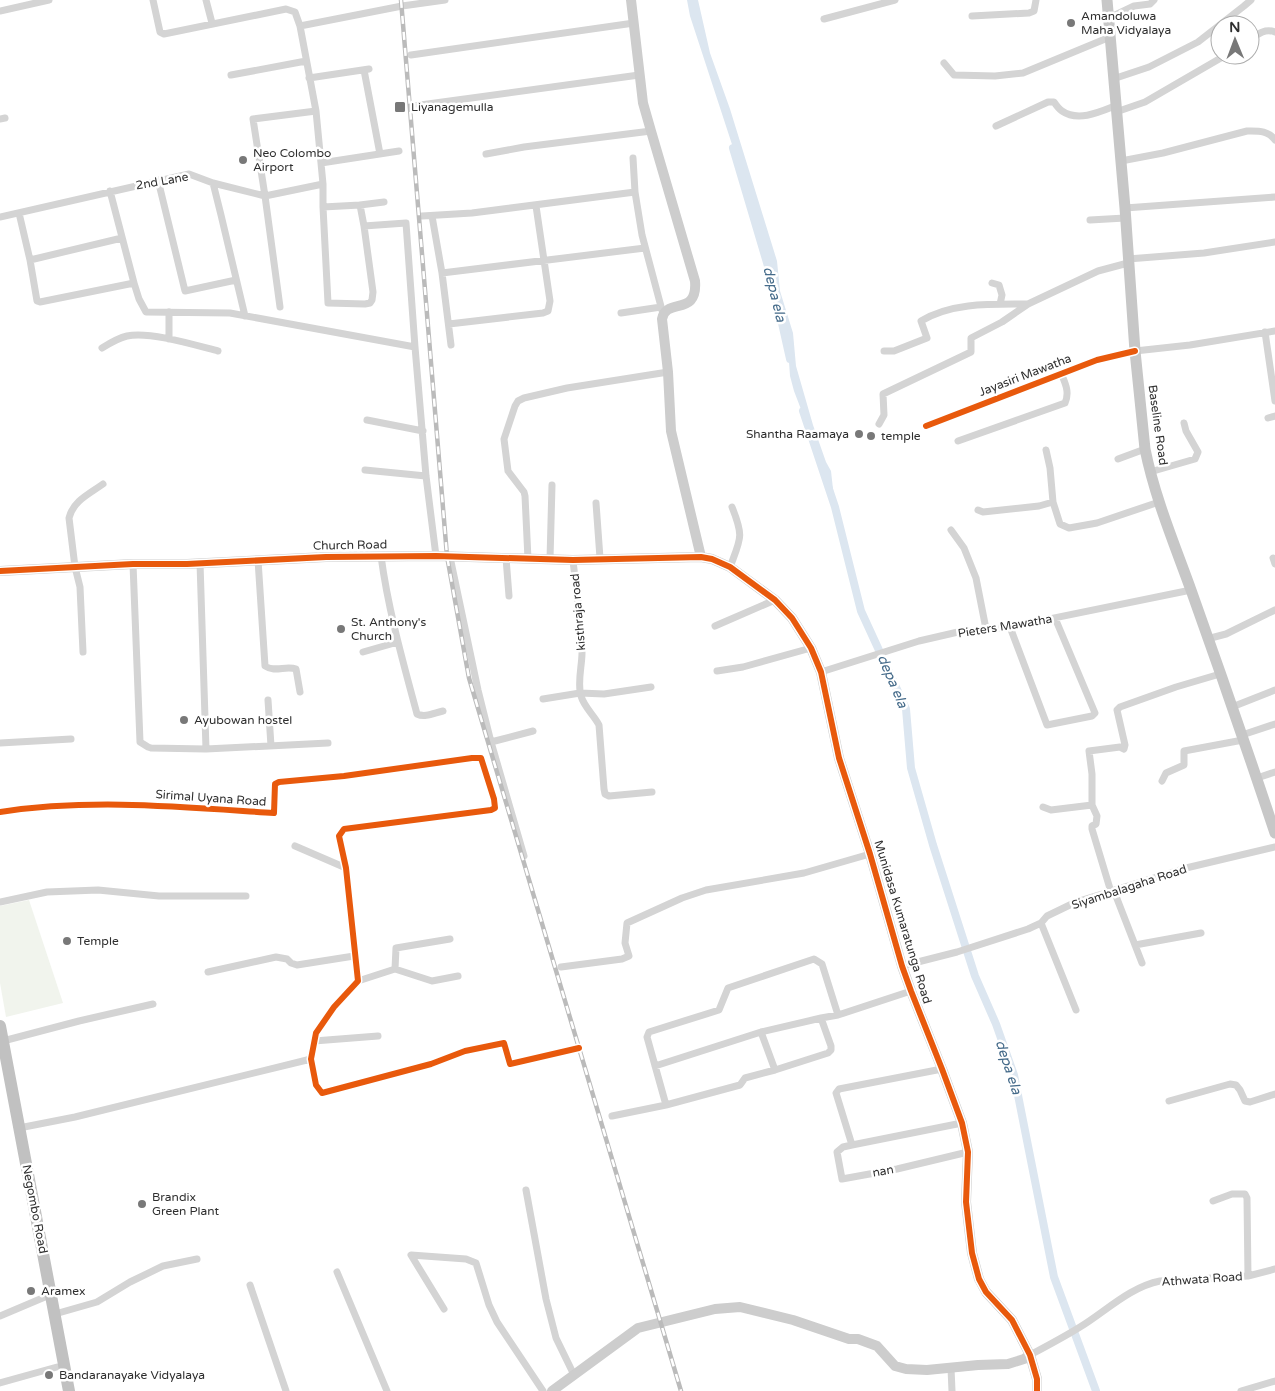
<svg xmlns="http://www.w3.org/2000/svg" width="1275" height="1391" font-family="'Varela Round',sans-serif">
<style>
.green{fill:#f1f4ed}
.water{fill:#dce6f0}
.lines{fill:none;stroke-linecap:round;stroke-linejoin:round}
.canal{stroke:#dce6f0;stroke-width:8}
.street{stroke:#d4d4d4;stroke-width:7}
.secondary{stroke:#cdcdcd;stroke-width:10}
.primary{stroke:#c7c7c7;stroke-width:11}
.highway{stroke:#c1c1c1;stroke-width:12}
.rail-casing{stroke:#bbb;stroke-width:4.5}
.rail{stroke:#fff;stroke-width:2.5;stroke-dasharray:8;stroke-linecap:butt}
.cycleway-casing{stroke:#fff;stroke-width:9}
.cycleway{stroke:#e8590c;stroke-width:6}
.poi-dot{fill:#787878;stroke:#fff;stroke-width:2}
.labels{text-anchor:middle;stroke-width:5;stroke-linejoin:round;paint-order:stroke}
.poi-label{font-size:12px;fill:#2f2f2f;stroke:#fff;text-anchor:start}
.street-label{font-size:12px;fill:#2f2f2f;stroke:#fff}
.water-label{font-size:14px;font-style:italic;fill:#456b8a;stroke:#fff}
</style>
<rect width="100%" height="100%" fill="#fff"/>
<path class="green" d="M29 900 63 1003 6 1017 0 983V906Z"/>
<path class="water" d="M687 0H698L710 53 730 109 777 261 780 291 793 333 796 366 813 425 826 462 831 471 835 507 825 472 794 391 790 376 787 334 773 283 742 175 690 16Z"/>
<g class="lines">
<path class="canal" d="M733 148 773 283 790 359
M803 411 835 507 861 611 906 709 911 768 933 845 975 976 996 1024 1014 1075 1054 1277 1096 1391"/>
<path class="street" d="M153 0 160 32 164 34 286 9 295 12 300 26 316 111 323 184V207L328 303 365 304 370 303 372 300 373 292 364 226
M206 0 212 23
M0 11 49 0
M972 16 1029 13 1034 11 1036 0
M1109 18 1134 6 1150 4 1154 0
M824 19 895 0
M300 26 402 6 445 0
M1250 40C1258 34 1265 28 1275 32
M411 55 634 23
M944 63 954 75 995 76 1023 73 1110 37
M364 70 380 154
M231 75 306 61
M309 78 369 69
M1113 79 1149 67 1198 42 1244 6 1251 0
M413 106 639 75
M1116 112 1145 102 1226 55
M0 119 5 118
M996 126 1048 102H1054C1056 105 1059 109 1062 111 1078 122 1100 112 1115 106
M486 154 524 147 651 131
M633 158 635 192 642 235 663 314
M1121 161 1163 153 1247 131C1258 131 1268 130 1275 140
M321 163 399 151
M158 180 185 291 236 280
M213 183 221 215 245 316
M360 205 384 202
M323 207 360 205 364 226 406 223 415 347
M1125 208 1275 197
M19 213 30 260 37 301 40 302 134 283 110 191
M422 216 472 213 635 192
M432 216 442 273 451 345
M0 217 189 174 213 183 265 196 323 184
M1090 220 1125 218
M1128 259 1204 253 1275 242
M30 260 122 238
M442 273 645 248
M134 283 139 299 146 312 230 313 415 347 426 476 436 556
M992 283 999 285 1002 295 1000 304
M280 307 265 196 253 119 316 111
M621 313 661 307
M449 324 543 313 548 311 550 301 536 206
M1265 332 1275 401
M169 339V312
M102 348C110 343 118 338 127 336 149 331 195 345 218 351
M884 351H894L927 338 921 321C952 302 993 304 1028 304
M1268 418 1275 416
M367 420 423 431
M879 424 884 415 883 394 971 352V338L1002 322 1028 304 1098 271 1128 263
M926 426 1097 360 1135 351 1190 345 1275 331
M958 441 1065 403C1070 392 1065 383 1061 373
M1046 450 1050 468 1053 502 1060 524 1069 528 1097 523 1159 502
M1118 459 1145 449
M365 470 426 476
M1150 472 1195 459 1198 452 1186 431 1184 423
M596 503 600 558
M978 510 983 512 1039 506 1053 502
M951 530 964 548 976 578 986 629
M381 556C388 609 403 662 417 714 425 718 434 713 443 711
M450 557 478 690 491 742 524 856
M506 558 509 596
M1273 558 1275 564
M528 559 525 496 524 492 508 471 504 439 515 406 518 401 524 398 567 388 668 372
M550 559 552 485
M258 560 265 666C275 673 286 665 296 669L300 692
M573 560C576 591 582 622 582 653 582 666 577 683 581 696 584 707 594 715 599 725L604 789 605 794 609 796 652 792
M200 563 206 749
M133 564 140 742 148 747 151 748 206 749 328 743
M730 567C741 538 744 537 732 507
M715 626 775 600
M1010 627 1047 725 1092 716 1095 713 1055 618
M1207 639 1226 634 1275 610
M83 652 80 587 75 567 69 518C73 501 89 494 103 484
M363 652 398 642
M717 671 743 667 811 648
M821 672 919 641 958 632 1010 627 1191 590
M543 699 580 693 604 694 651 687
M268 700 271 746
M1232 707 1275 690
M1242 735 1275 724
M491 742 533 731
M0 743 71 739
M1257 778 1275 772
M1162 781 1166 773 1184 765V751L1243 740
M1043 807 1051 810 1092 805
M0 812C91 798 183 807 274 813L275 784 279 782 344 776 472 758H481L494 799 495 808 491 810 344 829 339 836 346 868 358 981 334 1007 316 1033 311 1059 316 1085 322 1093 431 1064 465 1051 504 1043 510 1064 579 1048
M295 846 346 868
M1114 891 1142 963
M1111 892 1092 829V826L1096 824 1097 816 1092 805V774L1089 751 1120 747 1124 749 1125 745 1117 710 1120 707 1176 687 1220 674
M0 902 47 892 98 890 159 896H246
M1041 923 1076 1010
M1135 945 1201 933
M902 966 957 952 1028 929 1041 923 1047 916 1076 902 1186 868 1275 847
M561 967 622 959 629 956 625 943 627 923 682 898 706 890 804 873 870 854
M395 969 432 981 458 976
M208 972 276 957 287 959 291 963 297 965 354 956
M358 981 395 969 396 948 450 939
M838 1015 822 964 814 959 728 988 719 1010 649 1032 647 1037 666 1105 740 1085 745 1078 775 1070 761 1032 821 1018 838 1015 911 991
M3 1041 79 1021 153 1004
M314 1041 378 1036
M655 1066 761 1032
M942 1069 839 1089 836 1093 852 1145 962 1123
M775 1070 828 1053 831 1050V1046L821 1018
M1169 1101 1230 1084 1236 1085 1240 1090 1245 1101 1250 1102 1275 1094
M612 1116 666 1105
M19 1128 75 1117 311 1059
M852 1145 843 1147 837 1152 842 1179 897 1169 968 1152
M526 1190 546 1299 556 1338 574 1375
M1213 1201 1232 1194H1245L1247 1198 1248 1276
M337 1272 387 1391
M250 1285 286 1391
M444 1309 411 1255 466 1259 476 1263 489 1305 497 1322 543 1391
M55 1314 97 1302 130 1282 163 1266 197 1259
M0 1316 52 1294
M1030 1355C1047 1346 1064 1337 1080 1327 1106 1311 1130 1287 1160 1281L1248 1276 1275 1269
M951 1368 952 1391
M0 1383 57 1367
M1241 1391 1275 1381"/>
<path class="secondary" d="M631 0 643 103 651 131 695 281C698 317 666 297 662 319L668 372 671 431 701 557
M0 571 133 564H187L326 557 436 556 573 560 701 557 712 559 730 567 775 600 792 618 811 648 821 672 839 758 870 854 902 966 911 991 942 1069 962 1123 968 1152 966 1202 972 1253 979 1279 986 1292 1012 1320 1030 1355 1037 1379V1391
M552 1391 638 1328 715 1309 740 1307 793 1320 849 1339H858L877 1346 895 1366 906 1369 927 1370 978 1365 1008 1364 1024 1359 1030 1355"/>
<path class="primary" d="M1107 0 1125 208 1135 351 1145 449C1155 498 1174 543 1191 590 1220 671 1248 752 1275 833"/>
<path class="highway" d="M0 1026 69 1391"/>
<g class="rail-casing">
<path id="rail" d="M401 0 447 556 469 678 681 1391"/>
</g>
<use href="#rail" class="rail"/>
<g class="cycleway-casing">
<path id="cycleway" d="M926 426 1097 360 1135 351
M0 571 133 564H187L326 557 436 556 573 560 701 557 712 559 730 567 775 600 792 618 811 648 821 672 839 758 870 854 902 966 911 991 942 1069 962 1123 968 1152 966 1202 972 1253 979 1279 986 1292 1012 1320 1030 1355 1037 1379V1391
M0 812C91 798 183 807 274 813L275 784 279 782 344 776 472 758H481L494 799 495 808 491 810 344 829 339 836 346 868 358 981 334 1007 316 1033 311 1059 316 1085 322 1093 431 1064 465 1051 504 1043 510 1064 579 1048"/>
</g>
<use href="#cycleway" class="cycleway"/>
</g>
<g class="poi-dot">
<circle cx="1071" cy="23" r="5"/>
<rect x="394" y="101" width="12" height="12" rx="2.5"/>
<circle cx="243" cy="160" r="5"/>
<circle cx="859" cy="434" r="5"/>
<circle cx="871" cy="436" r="5"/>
<circle cx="341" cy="629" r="5"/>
<circle cx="184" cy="720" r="5"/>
<circle cx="67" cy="941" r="5"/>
<circle cx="142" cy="1204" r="5"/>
<circle cx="31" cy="1291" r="5"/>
<circle cx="49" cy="1375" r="5"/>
</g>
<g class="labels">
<g class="poi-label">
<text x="1081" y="20">Amandoluwa<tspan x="1081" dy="14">Maha Vidyalaya</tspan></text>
<text x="411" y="111">Liyanagemulla</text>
<text x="253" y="157">Neo Colombo<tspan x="253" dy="14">Airport</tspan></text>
<text x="849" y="438" text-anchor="end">Shantha Raamaya</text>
<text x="881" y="440">temple</text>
<text x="351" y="626">St. Anthony's<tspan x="351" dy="14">Church</tspan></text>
<text x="194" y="724">Ayubowan hostel</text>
<text x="77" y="945">Temple</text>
<text x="152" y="1201">Brandix<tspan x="152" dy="14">Green Plant</tspan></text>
<text x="41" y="1295">Aramex</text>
<text x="59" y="1379">Bandaranayake Vidyalaya</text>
</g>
<g class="street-label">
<text transform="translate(162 181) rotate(-10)" y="4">2nd Lane</text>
<text transform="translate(1025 375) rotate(-21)" y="4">Jayasiri Mawatha</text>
<text transform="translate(1158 425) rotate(82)" y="4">Baseline Road</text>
<text transform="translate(350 545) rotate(-1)" y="4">Church Road</text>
<text transform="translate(578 612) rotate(-95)" y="4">kisthraja road</text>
<text transform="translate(1005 626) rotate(-9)" y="4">Pieters Mawatha</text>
<text transform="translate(211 798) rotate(4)" y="4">Sirimal Uyana Road</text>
<text transform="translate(1129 887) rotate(-18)" y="4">Siyambalagaha Road</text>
<text transform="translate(903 922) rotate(73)" y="4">Munidasa Kumaratunga Road</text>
<text transform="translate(883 1171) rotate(-10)" y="4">nan</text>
<text transform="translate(35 1209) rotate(79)" y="4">Negombo Road</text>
<text transform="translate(1202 1279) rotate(-4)" y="4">Athwata Road</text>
</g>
<g class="water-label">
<text transform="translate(775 294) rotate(76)" y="5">depa ela</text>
<text transform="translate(893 681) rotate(67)" y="5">depa ela</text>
<text transform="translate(1009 1067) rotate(72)" y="5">depa ela</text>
</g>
</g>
<g transform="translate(1235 40) rotate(359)"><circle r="24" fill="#ffffff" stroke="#acacac"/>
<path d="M0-4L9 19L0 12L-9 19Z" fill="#787878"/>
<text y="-8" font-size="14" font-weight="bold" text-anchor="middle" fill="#2f2f2f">N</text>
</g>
</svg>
